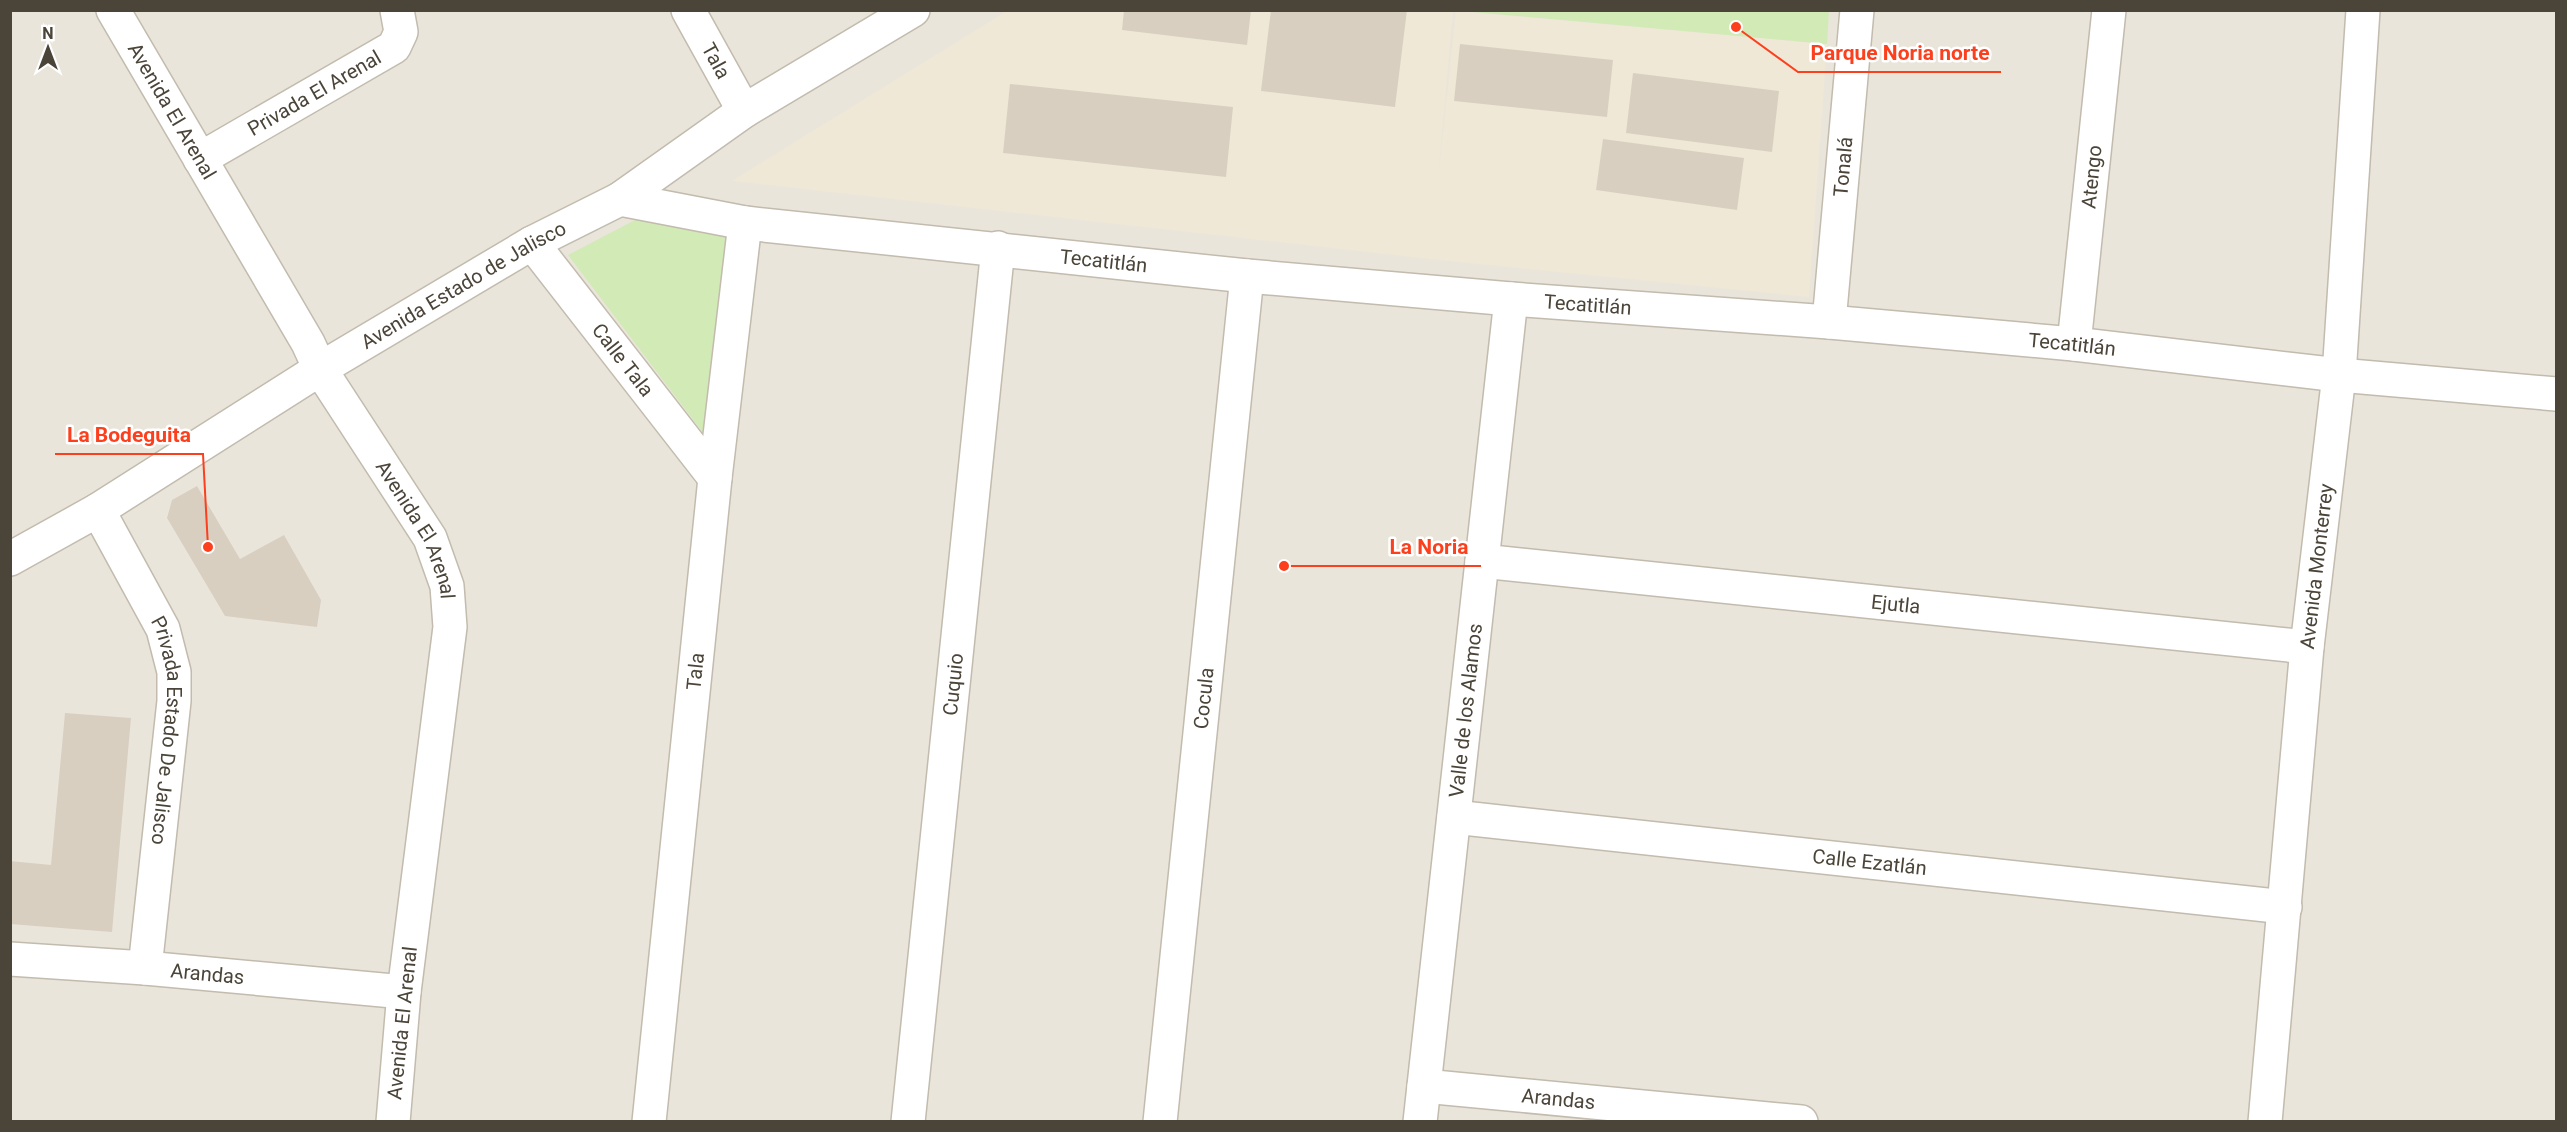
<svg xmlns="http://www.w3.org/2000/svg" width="2567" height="1132" font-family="Roboto,sans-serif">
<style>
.residential{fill:#eae5da}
.education{fill:#efe8d6}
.green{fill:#d2eab5}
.building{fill:#d8cfc1}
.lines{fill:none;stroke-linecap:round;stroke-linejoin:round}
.minor-casing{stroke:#c2bbae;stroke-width:36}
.tertiary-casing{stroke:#c2bbae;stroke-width:36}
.minor{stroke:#fff;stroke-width:33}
.tertiary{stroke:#fff;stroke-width:33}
.labels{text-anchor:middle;stroke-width:5;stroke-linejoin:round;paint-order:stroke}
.street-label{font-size:20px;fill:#4b4439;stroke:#fff}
.leader{fill:none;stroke:#fc3f1d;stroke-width:2}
.callout-dot{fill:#fc3f1d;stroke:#fff;stroke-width:2}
.callout-label{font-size:21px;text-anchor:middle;font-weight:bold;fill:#fc3f1d;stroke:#fff;stroke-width:5;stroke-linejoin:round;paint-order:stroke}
</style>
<rect width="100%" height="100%" fill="#f6f3ec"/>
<path class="residential" d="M11 11H2556V1121H11Z"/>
<path class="education" d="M1007 11H1453L1437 189 1456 11 1827 44 1809 297 1430 259 732 181Z"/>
<path class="green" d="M1462 11H1829L1827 44Z
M637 219 726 236 704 434 568 255Z"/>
<path class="building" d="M1124 10H1251L1247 45 1122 30Z
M1271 10H1407L1395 107 1261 91Z
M1460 44 1613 60 1607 117 1454 101Z
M1633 73 1779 91 1772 152 1626 133Z
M1010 84 1233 107 1226 177 1003 153Z
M1603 139 1744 158 1737 210 1596 190Z
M197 486 240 559 284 535 321 600 317 627 225 616 167 518 172 500Z
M65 713 131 718 112 932 10 924V861L51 865Z"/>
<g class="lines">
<g class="minor-casing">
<g id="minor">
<path id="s1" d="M113 10 308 343 320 369 430 538 447 586 450 627 404 992 393 1122"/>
<path id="s2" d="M688 10 744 111"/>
<path id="s3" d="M200 159 394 47 401 32 397 10"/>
<path id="s4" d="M620 199 745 223 1247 276 1511 299 1829 322 2074 344 2339 375 2556 394"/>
<path id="s5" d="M532 243 715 478"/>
<path id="s6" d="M1829 322 1857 10"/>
<path id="s7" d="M2074 344 2109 10"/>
<path id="s8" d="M98 510 163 629 174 672V701L145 968"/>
<path id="s9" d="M1482 561 2307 647"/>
<path id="s10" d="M1454 817 2285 907"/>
<path id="s11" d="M10 959 145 968 404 992"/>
<path id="s12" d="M1424 1086 1801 1122"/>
<path id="s13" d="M649 1122 715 478 745 223"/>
<path id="s14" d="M908 1122 998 248"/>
<path id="s15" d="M1160 1122 1247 276"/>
<path id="s16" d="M1420 1122 1511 299"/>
<path id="s17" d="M2265 1122 2307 647 2339 375 2363 10"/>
</g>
</g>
<g class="tertiary-casing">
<g id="tertiary">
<path id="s18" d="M10 559 98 510 320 369 532 243 620 199 744 111 913 10"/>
</g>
</g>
<use href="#minor" class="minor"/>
<use href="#tertiary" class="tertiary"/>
</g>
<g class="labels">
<g class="street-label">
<text dy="7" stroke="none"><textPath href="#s2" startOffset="58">Tala</textPath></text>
<text dy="7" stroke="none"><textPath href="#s3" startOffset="132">Privada El Arenal</textPath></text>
<text dy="7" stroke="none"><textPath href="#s1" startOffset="117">Avenida El Arenal</textPath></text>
<text dy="7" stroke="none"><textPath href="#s6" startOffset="156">Tonalá</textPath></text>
<text dy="7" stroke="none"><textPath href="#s7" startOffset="168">Atengo</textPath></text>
<text dy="7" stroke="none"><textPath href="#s4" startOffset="488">Tecatitlán</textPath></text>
<text dy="7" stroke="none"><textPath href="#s18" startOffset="530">Avenida Estado de Jalisco</textPath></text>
<text dy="7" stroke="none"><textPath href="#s4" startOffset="974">Tecatitlán</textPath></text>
<text dy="7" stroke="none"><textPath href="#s4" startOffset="1460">Tecatitlán</textPath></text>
<text dy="7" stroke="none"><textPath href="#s5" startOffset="148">Calle Tala</textPath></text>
<text dy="7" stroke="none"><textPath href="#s1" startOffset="603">Avenida El Arenal</textPath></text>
<text dy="7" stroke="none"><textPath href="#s17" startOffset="558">Avenida Monterrey</textPath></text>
<text dy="7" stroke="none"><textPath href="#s9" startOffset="416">Ejutla</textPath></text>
<text dy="7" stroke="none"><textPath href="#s13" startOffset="453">Tala</textPath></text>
<text dy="7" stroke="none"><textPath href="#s14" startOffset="440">Cuquio</textPath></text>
<text dy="7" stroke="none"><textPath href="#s15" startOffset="426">Cocula</textPath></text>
<text dy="7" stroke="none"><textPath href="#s16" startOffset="414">Valle de los Alamos</textPath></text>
<text dy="7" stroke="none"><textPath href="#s8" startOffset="238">Privada Estado De Jalisco</textPath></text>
<text dy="7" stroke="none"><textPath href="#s10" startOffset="418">Calle Ezatlán</textPath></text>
<text dy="7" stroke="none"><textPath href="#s11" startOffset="198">Arandas</textPath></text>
<text transform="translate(402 1023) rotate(-84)" y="7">Avenida El Arenal</text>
<text dy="7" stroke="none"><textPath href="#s12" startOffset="135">Arandas</textPath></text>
</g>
</g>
<path class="leader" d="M1736 27L1798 72H2001M208 547L203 454H55M1284 566L1378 566H1481"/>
<g class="callout-dot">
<circle cx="1736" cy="27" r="6"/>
<circle cx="208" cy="547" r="6"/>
<circle cx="1284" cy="566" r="6"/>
</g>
<g class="callout-label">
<text x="1900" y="60">Parque Noria norte</text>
<text x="129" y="442">La Bodeguita</text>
<text x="1429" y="554">La Noria</text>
</g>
<rect width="2567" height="1132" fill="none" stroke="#4b4439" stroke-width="24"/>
<g transform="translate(48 48)" stroke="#ffffff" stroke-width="4.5" paint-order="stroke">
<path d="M0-4.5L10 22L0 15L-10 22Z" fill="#4b4439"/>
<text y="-9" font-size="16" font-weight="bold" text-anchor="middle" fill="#4b4439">N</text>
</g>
</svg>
